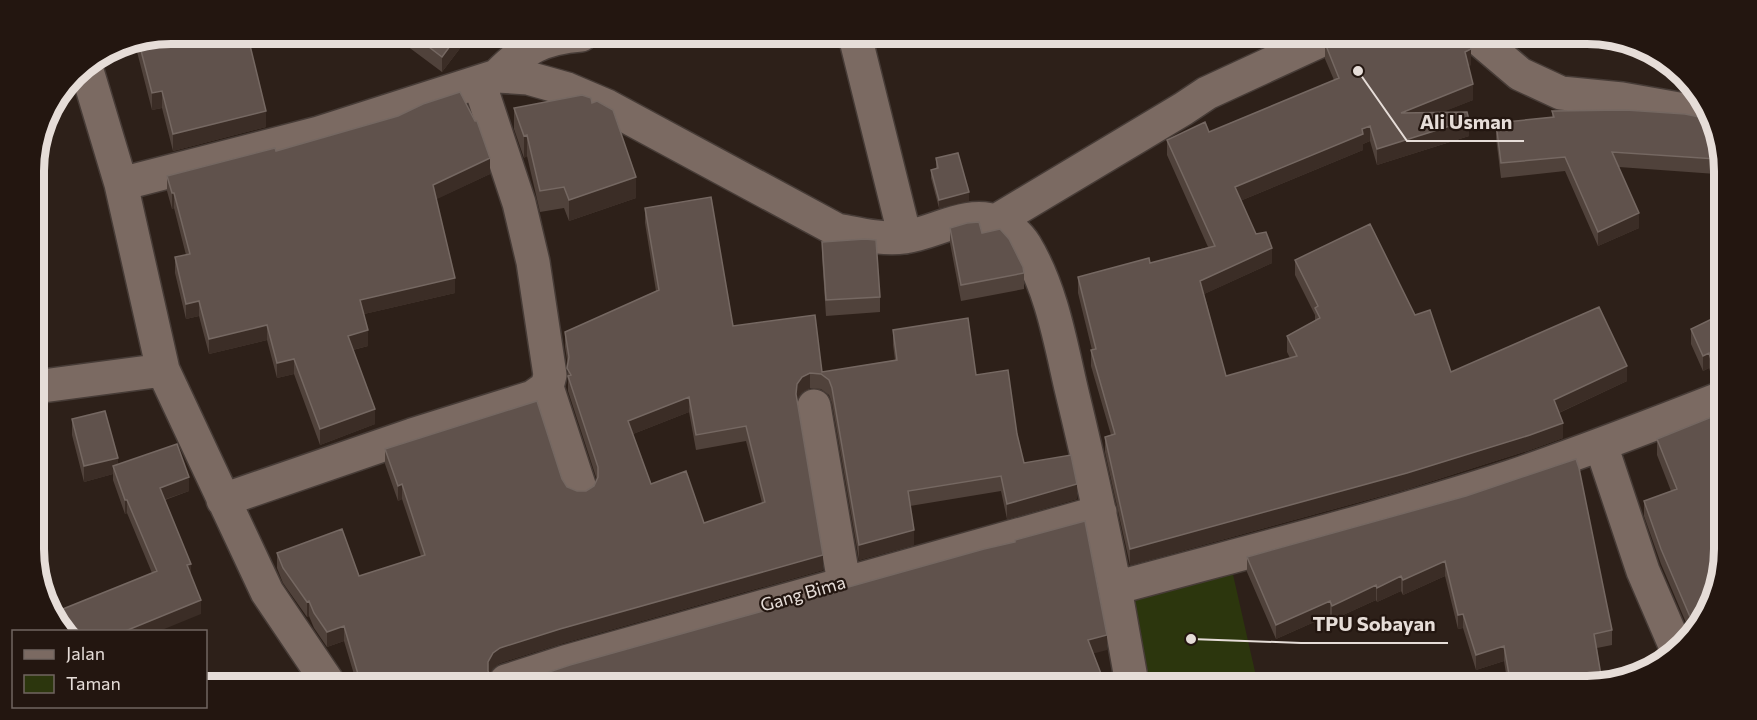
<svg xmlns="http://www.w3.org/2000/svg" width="1757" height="720" font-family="Commissioner,sans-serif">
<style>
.green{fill:#2c360d}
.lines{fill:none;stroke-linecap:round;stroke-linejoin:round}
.street-casing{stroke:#473c37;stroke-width:36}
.street{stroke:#7b6a62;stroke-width:33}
.wall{fill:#50423b;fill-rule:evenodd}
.shaded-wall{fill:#3b2d26}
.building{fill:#60524c;stroke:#756862;stroke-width:1.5;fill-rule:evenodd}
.labels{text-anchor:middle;stroke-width:4.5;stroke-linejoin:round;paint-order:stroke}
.street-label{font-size:18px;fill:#e6ddd8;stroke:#231610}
.rim{fill:none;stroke:#e6ddd8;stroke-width:8}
.leader{fill:none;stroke:#e6ddd8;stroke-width:2}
.callout-dot{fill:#e6ddd8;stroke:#231610;stroke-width:2}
.callout-label{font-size:20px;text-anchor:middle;font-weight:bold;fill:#e6ddd8;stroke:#231610;stroke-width:4.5;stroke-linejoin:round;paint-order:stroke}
</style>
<rect width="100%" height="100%" fill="#2d2019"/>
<path class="green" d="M1229 557 1258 685H1142L1126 594Z"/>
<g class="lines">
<g class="street-casing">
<path id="street" d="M855 36 905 237
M1480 40 1520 74 1561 93 1622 99 1707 114
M85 64 121 184 163 370 267 592 327 681
M497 76 528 78 567 89 607 106 837 230C859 234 882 240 905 237 935 233 967 210 998 222 1008 226 1019 235 1025 245 1051 288 1060 340 1071 388 1087 454 1102 521 1115 588 1247 552 1380 519 1510 477 1580 453 1650 426 1719 399
M121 184 319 133 497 76C524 48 543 38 581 35
M996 221 1183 109 1207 93 1324 39
M35 387 163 370
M547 387 580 488
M814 406 844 583
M1601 445 1643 571 1677 650
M223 500 412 435 533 397 547 387 550 375 533 262 519 203 479 82
M1115 588 1132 684
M506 681 565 662 1100 512"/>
</g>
<use href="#street" class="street"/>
</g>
<path class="wall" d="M170 33 266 127 173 151 162 108 152 110 134 40Z
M391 34 490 35 461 47 442 72Z
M1325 43 1471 65 1468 66 1473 100 1442 112 1469 136 1377 165 1370 141 1363 144V150L1240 201 1256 234 1272 263 1204 294 1226 376 1290 358 1287 352V336L1315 321V315L1295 275V260L1415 315 1451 372 1627 381 1559 413 1563 438 1530 450 1407 489 1130 565 1105 452V437L1111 435 1091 366V350H1092L1078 293V277L1150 263 1208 247 1167 155V140L1209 132 1334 80 1325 59Z
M592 103 636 198 569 221 564 208 540 212 527 156 524 158 514 129V108Z
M1552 111 1708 117 1718 141 1716 174 1619 167 1639 228 1598 246 1565 171 1501 178 1496 138V123L1552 117Z
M276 151 490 174 436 199 455 293 364 314 368 346 353 350 375 424 320 445 294 374 277 378 267 340 209 354 199 316 186 319 175 273V257L186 255 174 208 172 209 167 191V176Z
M936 158 969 201 939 208 931 178V170L936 169Z
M1722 204V224L1720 220V205Z
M645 208 733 326 822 372 895 360 893 345V330L976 375 1017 434 1024 463 1077 499 1007 519 1001 491 910 506 914 545 859 560 832 403 829 395 821 389 810 388 802 392 797 399 823 570 560 644 500 663 493 668 489 674 493 680 496 681H356L344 641 327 647 314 628 309 616 307 617 283 583 277 568V553L359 576 421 556 402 499 398 501 385 464V449L562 479 567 487 577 491H586L594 486 597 480 568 391V366L565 347V332L656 291 645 223ZM689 412 696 450 746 441 762 503 704 523 651 484 633 434Z
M950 228 982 233 1024 273V289L961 301 950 243Z
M822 242 880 297V312L826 316 822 257Z
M1720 315V381H1713L1709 368 1703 371 1691 344V329Z
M1719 414 1717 594 1690 632 1661 564 1644 516V501L1671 491 1657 455V439Z
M72 419 118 465 189 491 165 500 191 576 201 614 152 573 127 513 125 514 113 480V474L84 482 72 435Z
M1466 496 1612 630V645L1597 648 1602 684 1596 687 1508 686 1504 661 1476 670 1463 628 1458 629 1445 576 1403 595 1401 591 1377 602 1376 600 1332 620 1330 615 1276 639 1247 572V557Z"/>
<path class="shaded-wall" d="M459 34 490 35 461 47 442 72V57Z
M1471 49V65L1465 68V52Z
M1473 84V100L1401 129V113Z
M162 91V108L152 110V93Z
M266 111V127L173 151V134Z
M1469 120V136L1377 165V149Z
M1370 126V141L1363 144V150L1235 203V187Z
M527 135V156L524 158V136Z
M1717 139 1718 141 1716 174V159Z
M490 158V174L433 201V185Z
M636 177V198L569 221V200Z
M969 192V201L939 208V200Z
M172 193H174V208L172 209Z
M1639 213V228L1598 246V232Z
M1272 248V263L1200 296V281Z
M455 278V293L360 315V300Z
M199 301V316L186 319V304Z
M267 325V340L209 354V339Z
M368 330V346L348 351V336Z
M1709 353V368L1703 371V356Z
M294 359V374L277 378V363Z
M1627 366V381L1554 415V400Z
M810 373V388L802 392 797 399 796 394 797 384 802 377Z
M689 397V412L628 436V421Z
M375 409V424L320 445V429Z
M1563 423V438L1530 450 1407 489 1130 565V549Z
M118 458V473L113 466V474L84 482V466Z
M189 477V491L160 501V488Z
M402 484V499L398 501V486Z
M1077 484V499L1007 519V504Z
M125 500H127V513L125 514Z
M914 530V545L859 560V545Z
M823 555V570L560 644 500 663 493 668 488 676V662L493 653 500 648 560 629Z
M1445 561V576L1403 595V580Z
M191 564V577L187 565Z
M1401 576V591L1377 602V588Z
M1376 585V600L1332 620V606Z
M201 600V614L157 632H123Z
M309 601V616L307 617V602Z
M1330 601V615L1276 639V625Z
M1463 614V628L1458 629V615Z
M344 626V641L327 647V632Z
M1107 635V650L1088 655V640Z
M1504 646V661L1476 670V655Z
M1602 681V684L1596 687H1588Z"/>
<path class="building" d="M170 33H247L266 111 173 134 162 91 152 93 138 39Z
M412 34H459L442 57Z
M1332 39 1467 40 1471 49 1465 52 1473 84 1401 113 1467 112 1469 120 1377 149 1370 126 1362 129 1363 134 1235 187 1256 234 1266 232 1272 248 1200 281 1226 376 1297 356 1287 336 1320 318 1315 308 1318 306 1295 260 1370 224 1415 315 1430 310 1451 372 1599 307 1627 366 1554 400 1563 423 1530 435 1407 473 1130 549 1105 437 1115 434 1091 350 1096 349 1078 277 1149 258 1150 263 1215 246 1167 140 1205 122 1209 132 1339 78 1325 43Z
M460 92 475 121H477L490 158 433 185 455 278 360 300 368 330 348 336 375 409 320 429 294 359 277 363 267 325 209 339 199 301 186 304 175 257 190 254 174 193H172L167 176 275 148 276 151 398 116 423 104Z
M582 95 591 98 592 103 597 101 613 110 636 177 569 200 564 187 540 191 527 135 524 136 514 108Z
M1626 110 1685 114 1704 118 1708 117 1717 139 1716 159 1612 152 1639 213 1598 232 1565 157 1501 163 1496 123 1554 117 1552 111Z
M958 153 969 192 939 200 931 170 938 168 936 158Z
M711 197 733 326 815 315 822 372 897 360 893 330 968 318 976 375 1008 370 1017 434 1024 463 1071 455 1077 484 1007 504 1001 476 908 491 914 530 859 545 832 388 829 380 821 374 810 373 802 377 797 384 796 394 823 555 560 629 500 648 493 653 488 662V671L493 680 496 681H360L344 626 327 632 314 613 309 601 307 602 283 568 277 553 342 529 359 576 425 555 402 484 398 486 385 449 537 401 562 479 567 487 577 491H586L594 486 598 477V467L568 376 571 375 567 368 569 357 565 332 659 290 645 208ZM689 397 696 435 746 426 765 502 704 523 686 471 651 484 628 421Z
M979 222 982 233 1000 229 1009 239 1023 267 1024 273 961 285 950 228 967 223Z
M865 239 876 240 880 297 826 300 822 242Z
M1720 315V366H1713L1709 353 1703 356 1691 329Z
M105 411 118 458 84 466 72 419Z
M1719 414 1717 594 1694 626 1661 549 1644 501 1677 489 1657 439Z
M177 444 189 477 160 488 191 564 187 565 201 600 123 632H63L53 613 157 571 127 500H125L113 466Z
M1576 459 1579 468 1612 630 1594 634 1602 681 1588 687 1511 686 1504 646 1476 655 1463 614 1458 615 1445 561 1403 580 1401 576 1377 588 1376 585 1332 606 1330 601 1276 625 1247 557 1466 496Z
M1085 521 1107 635 1088 640 1105 684 519 682 570 665 984 549 1015 542V540Z"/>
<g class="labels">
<g class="street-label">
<text transform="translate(803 594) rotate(-16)" y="6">Gang Bima</text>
</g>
</g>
<path d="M0 0H1757V720H0ZM171 44H1587A127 127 0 0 1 1714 171V549A127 127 0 0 1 1587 676H171A127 127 0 0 1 44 549V171A127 127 0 0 1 171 44Z" fill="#231610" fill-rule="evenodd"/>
<path class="rim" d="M171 44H1587A127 127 0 0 1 1714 171V549A127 127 0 0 1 1587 676H171A127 127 0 0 1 44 549V171A127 127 0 0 1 171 44Z"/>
<path class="leader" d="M1358 71L1407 141H1524M1191 639L1301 643H1448"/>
<g class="callout-dot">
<circle cx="1358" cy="71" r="6"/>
<circle cx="1191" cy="639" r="6"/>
</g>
<g class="callout-label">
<text x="1466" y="129">Ali Usman</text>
<text x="1374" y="631">TPU Sobayan</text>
</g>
<rect x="12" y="630" width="195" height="78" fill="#231610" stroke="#716660" stroke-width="1.5"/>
<rect x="24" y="650" width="30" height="9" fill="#7b6a62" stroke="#716660" stroke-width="1.5"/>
<text x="66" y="660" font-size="18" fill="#e6ddd8">Jalan</text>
<rect x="24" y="675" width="30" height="18" fill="#2c360d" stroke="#716660" stroke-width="1.5"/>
<text x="66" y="690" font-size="18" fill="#e6ddd8">Taman</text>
</svg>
